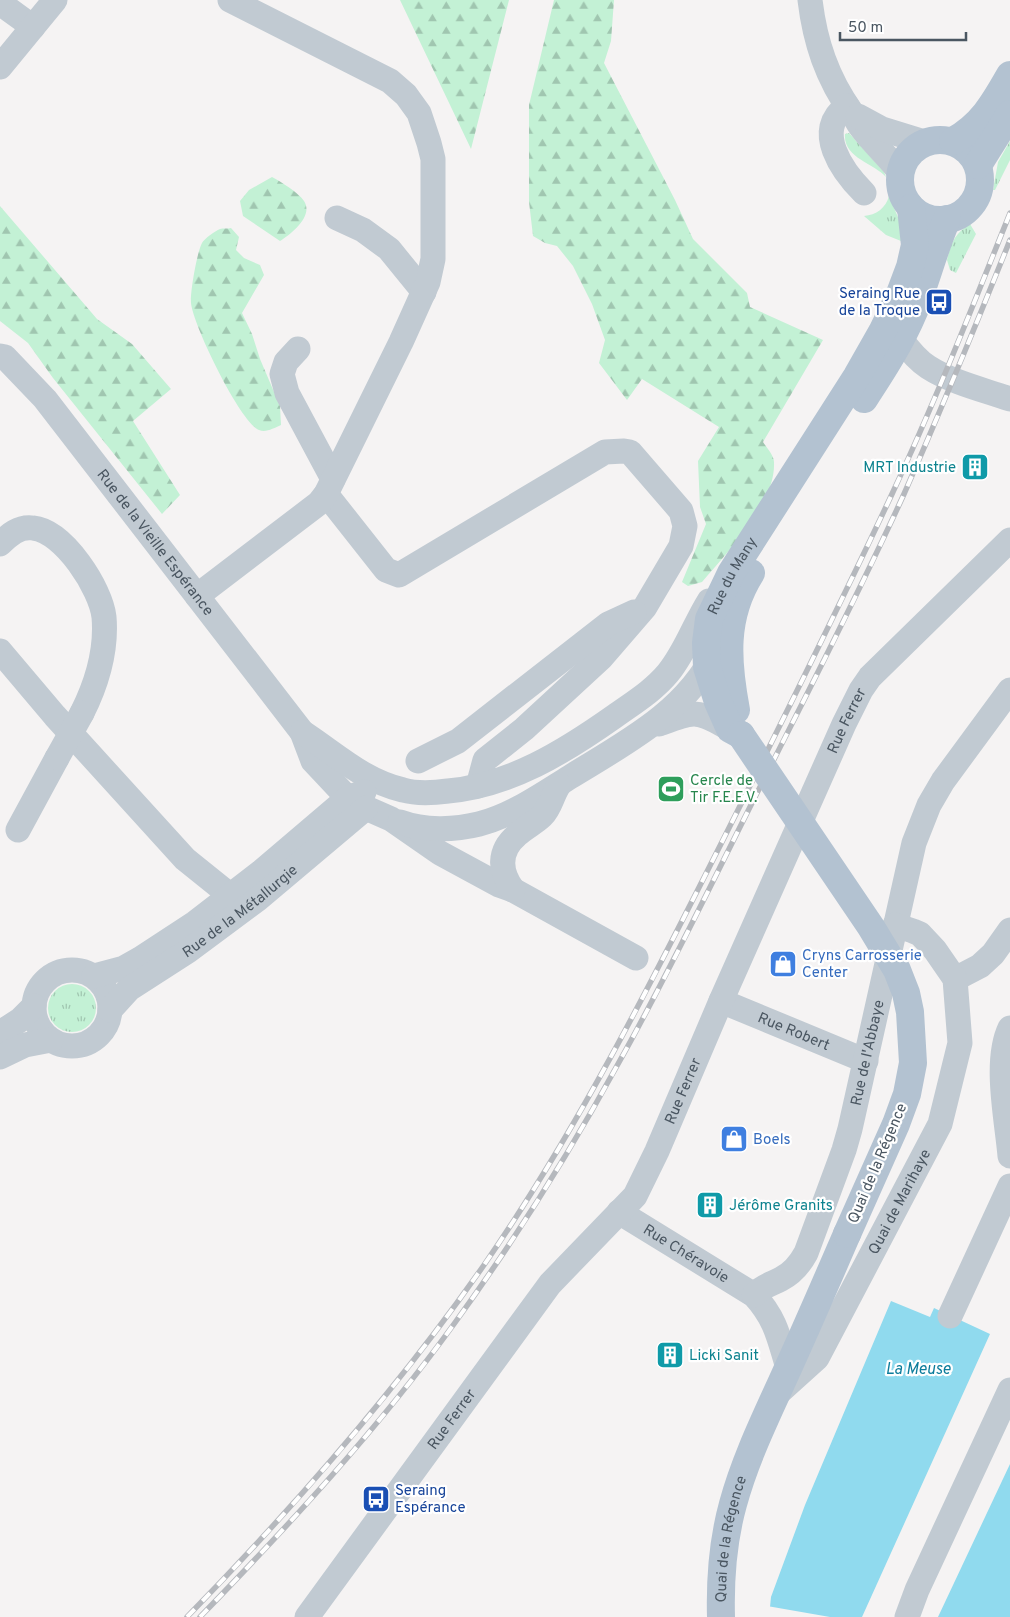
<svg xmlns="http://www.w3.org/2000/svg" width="1010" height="1617" font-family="Overpass,sans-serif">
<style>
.grass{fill:url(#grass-tufts)}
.forest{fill:url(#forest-firs)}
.water{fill:#90daee}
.pier{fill:#f5f3f3}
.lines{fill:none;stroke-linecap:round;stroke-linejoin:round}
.minor{stroke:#c1cad2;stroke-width:25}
.major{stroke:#b3c2d1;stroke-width:28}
.rail-casing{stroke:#b5b8bd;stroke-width:5.5}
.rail{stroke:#fff;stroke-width:4;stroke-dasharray:11;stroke-linecap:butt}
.minor-bridge{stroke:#c1cad2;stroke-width:25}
.major-bridge{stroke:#b3c2d1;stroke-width:28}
.labels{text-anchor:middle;stroke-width:4.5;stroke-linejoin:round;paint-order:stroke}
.transit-label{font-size:15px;fill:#164399;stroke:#fff;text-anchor:end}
.culture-label{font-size:15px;fill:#0d838f;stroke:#fff;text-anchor:start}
.street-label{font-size:15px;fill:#4a5661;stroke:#fff}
.leisure-label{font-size:15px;fill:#27864d;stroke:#fff;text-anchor:start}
.shop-label{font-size:15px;fill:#366cbe;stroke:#fff;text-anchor:start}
.water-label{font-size:16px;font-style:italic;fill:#0c7c9b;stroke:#fff}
</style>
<defs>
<pattern id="grass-tufts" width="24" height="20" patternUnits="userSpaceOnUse" patternTransform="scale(1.25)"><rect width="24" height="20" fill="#c3f1d5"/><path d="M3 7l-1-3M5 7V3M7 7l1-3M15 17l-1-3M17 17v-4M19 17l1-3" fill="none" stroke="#a0c6b0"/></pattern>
<pattern id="forest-firs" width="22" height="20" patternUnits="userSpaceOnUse" patternTransform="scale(1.25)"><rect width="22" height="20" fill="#c3f1d5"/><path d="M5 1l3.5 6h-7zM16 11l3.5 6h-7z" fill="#a0c6b0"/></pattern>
</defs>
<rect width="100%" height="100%" fill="#f5f3f3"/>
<path class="grass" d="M849 133 884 172 886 177C874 163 843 158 845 134Z
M1010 141V160L995 190H993L998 162Z
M889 196 900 222 901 241 886 235 864 216C876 215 886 208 889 196Z
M970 224 976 234 956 273 950 270 947 260C951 243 955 233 970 224Z
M48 1008a24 24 0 1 1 48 0a24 24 0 1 1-48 0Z"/>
<path class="forest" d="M400 0H509L471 149Z
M554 0H614L611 41 604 63 675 200 693 239 747 293 750 307 823 340 763 442C766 447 774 455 774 462 776 504 728 551 702 582L688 586 682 582 706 524 700 507 698 461 719 427 642 379 627 400 599 363 605 340 592 304 573 266 557 246 545 243 533 236 529 202V105Z
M272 177C281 182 298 192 304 201 314 216 291 234 280 241L243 216 240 201 249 190Z
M0 206 97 319 132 344 171 389 133 421 180 495 162 514 53 378 28 343 0 321Z
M231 228 239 237 236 250 244 258 260 265 264 275 242 313 252 334 260 359 280 406 281 425C274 428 266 433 259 430 240 422 193 325 191 303 190 293 197 252 202 243 204 239 215 231 220 229 223 228 228 229 231 228Z"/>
<path class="water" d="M891 1301 930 1317 934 1308 990 1334 862 1617H769L771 1597 805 1505Z
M1010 1464V1617H938Z"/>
<path class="pier" d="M767 1606 830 1617H766Z"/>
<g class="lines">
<g class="minor">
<path d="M810 0C815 42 827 78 852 113 855 117 857 122 860 126 872 142 887 156 900 172"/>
<path d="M0 3 33 27"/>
<path d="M0 67 55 0"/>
<path d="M847 106C812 130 843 172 864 193"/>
<path d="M858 116 882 129 924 142"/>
<path d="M337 218 363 230 389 249 424 292"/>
<path d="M901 339C909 350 917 360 928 367 951 382 984 390 1010 399"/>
<path d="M298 349 286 362 282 374 287 393 333 479"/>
<path id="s1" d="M0 356 5 357 45 399 302 732 313 761 344 794 366 808 391 819 440 853 499 885 513 890 636 958"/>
<path d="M326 494 386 570 399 575 605 452 624 451 630 452 681 511 685 526 681 546 645 607 601 658 524 729 485 760 478 786"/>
<path d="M0 544C9 535 19 526 33 528 64 531 101 589 104 617 107 652 97 683 82 713"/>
<path d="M197 596 319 503 326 494 401 342 428 282 433 259V159L429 143 419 113 406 95 390 81 230 0"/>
<path d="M0 651 55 716 185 859 231 896"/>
<path d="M659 724C694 711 697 709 730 729"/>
<path d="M302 732C336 754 362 780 403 790 417 794 433 793 448 791 511 785 564 752 615 716 633 703 653 691 668 673 686 651 694 625 709 601"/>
<path d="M418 761 458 741 608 624 634 612"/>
<path d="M400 822C424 831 455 830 479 824 513 815 541 795 570 777 625 743 686 712 715 652"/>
<path d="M18 830 57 758"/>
<path d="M513 890C499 871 498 851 517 835 524 828 535 823 542 816 551 807 552 795 559 785"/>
<circle cx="72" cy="1008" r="38"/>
<path d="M94 976 124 968 140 959 195 923 261 872 349 797 364 792"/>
<path d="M955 979 980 966 993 954 1010 930"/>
<path id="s2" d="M721 1001 866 1061"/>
<path id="s3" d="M110 1010 129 989 188 951 258 899 366 808"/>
<path d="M1010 1028C994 1061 1007 1120 1010 1156"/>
<path d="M0 1033 20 1020 34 1006"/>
<path d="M0 1057 25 1045 51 1040"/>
<path id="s4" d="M619 1212 754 1295C776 1319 779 1338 788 1368"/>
<path id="s5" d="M754 1295C762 1286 772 1284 781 1279 793 1273 800 1264 806 1253L844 1150 850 1129 914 843 929 805 943 781 1010 690"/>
<path d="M950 1316 1010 1186"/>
<path id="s6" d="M776 1395 817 1358 940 1124 960 1043 955 979 935 950 920 934 913 931 895 925"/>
<path id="s7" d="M307 1617 550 1284 635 1196 657 1151 721 1001 844 724 861 690 870 677 1010 540"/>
<path d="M907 1617 917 1590 1010 1390"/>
</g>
<g class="major">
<circle cx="940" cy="180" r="40"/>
<path d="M953 141C982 125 994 103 1010 75"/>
<path d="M978 165 1010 114"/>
<path d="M864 399C883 370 901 342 914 311 926 281 934 249 947 219"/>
<path d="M736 710C727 662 723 617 751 573"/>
<path id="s8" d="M741 735 730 729 718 702 707 667 706 643 709 619 731 573 857 376 882 332 898 299 910 267 915 245 911 208"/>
<path id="s9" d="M721 1617C720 1580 723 1540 733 1504 746 1456 769 1411 789 1366 809 1322 828 1278 847 1234"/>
</g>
<g class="rail-casing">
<path id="rail" d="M187 1617C295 1506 396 1391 484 1265 583 1122 659 967 737 812 789 707 842 601 892 494 935 402 972 308 1010 213
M200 1617C290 1524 378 1429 454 1324 514 1241 569 1154 618 1064 664 982 705 897 747 813 800 707 855 602 904 494 941 410 976 325 1010 240"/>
</g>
<use href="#rail" class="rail"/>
<path class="minor-bridge" d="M57 758 82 713"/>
<path class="major-bridge" d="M741 735 871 927 897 970 906 993 910 1012 913 1063 907 1094 896 1124 847 1234"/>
</g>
<defs>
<g id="bus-square" transform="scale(1.4375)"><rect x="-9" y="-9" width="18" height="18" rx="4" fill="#1a4fb4" stroke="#fff"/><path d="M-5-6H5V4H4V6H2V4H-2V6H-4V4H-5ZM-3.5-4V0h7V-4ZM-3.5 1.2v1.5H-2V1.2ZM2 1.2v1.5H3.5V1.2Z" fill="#fff"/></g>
<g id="building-square" transform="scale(1.4375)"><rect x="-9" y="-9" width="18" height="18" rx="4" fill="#0f9aa8" stroke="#fff"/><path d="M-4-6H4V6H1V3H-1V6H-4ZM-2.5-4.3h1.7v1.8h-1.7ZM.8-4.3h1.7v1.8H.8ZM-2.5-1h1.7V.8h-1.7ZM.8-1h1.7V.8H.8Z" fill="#fff"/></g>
<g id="stadium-square" transform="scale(1.4375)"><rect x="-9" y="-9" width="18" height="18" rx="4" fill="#2e9e5b" stroke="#fff"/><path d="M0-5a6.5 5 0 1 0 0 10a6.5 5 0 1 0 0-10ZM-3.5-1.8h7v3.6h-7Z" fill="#fff"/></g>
<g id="shop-square" transform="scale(1.4375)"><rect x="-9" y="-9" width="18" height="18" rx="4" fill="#3f7fe0" stroke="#fff"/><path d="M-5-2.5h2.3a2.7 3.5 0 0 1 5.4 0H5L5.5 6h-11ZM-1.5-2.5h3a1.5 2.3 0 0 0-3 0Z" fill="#fff"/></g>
</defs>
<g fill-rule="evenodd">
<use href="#bus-square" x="939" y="302"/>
<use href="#building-square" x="975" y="467"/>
<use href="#stadium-square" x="671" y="789"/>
<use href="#shop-square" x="783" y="964"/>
<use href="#shop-square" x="734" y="1139"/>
<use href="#building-square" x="710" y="1205"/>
<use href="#building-square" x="670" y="1355"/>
<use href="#bus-square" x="376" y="1499"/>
</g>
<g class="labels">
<g class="transit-label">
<text x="920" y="298">Seraing Rue<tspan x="920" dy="17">de la Troque</tspan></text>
<text x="395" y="1495" text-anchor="start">Seraing<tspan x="395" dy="17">Espérance</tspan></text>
</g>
<g class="culture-label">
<text x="956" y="472" text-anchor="end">MRT Industrie</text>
<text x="729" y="1210">Jérôme Granits</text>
<text x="689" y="1360">Licki Sanit</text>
</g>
<g class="street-label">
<text dy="5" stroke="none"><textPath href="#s1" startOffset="244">Rue de la Vieille Espérance</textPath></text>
<text dy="5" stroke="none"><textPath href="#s8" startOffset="176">Rue du Many</textPath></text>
<text dy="5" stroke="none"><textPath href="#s7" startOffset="1055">Rue Ferrer</textPath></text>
<text dy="5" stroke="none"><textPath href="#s3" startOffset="164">Rue de la Métallurgie</textPath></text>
<text dy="5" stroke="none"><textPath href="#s2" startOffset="79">Rue Robert</textPath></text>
<text dy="5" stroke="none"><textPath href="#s5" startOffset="278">Rue de l'Abbaye</textPath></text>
<text dy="5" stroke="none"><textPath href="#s7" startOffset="650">Rue Ferrer</textPath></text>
<text transform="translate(877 1163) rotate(-67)" y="5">Quai de la Régence</text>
<text dy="5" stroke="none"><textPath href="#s6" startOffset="232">Quai de Marihaye</textPath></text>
<text dy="5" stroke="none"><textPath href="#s4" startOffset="79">Rue Chéravoie</textPath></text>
<text dy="5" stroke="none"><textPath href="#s7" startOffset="245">Rue Ferrer</textPath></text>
<text dy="5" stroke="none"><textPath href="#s9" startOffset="79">Quai de la Régence</textPath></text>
</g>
<g class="leisure-label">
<text x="690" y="785">Cercle de<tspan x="690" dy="17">Tir F.E.E.V.</tspan></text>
</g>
<g class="shop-label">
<text x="802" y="960">Cryns Carrosserie<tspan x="802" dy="17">Center</tspan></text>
<text x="753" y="1144">Boels</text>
</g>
<g class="water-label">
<text x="918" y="1374">La Meuse</text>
</g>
</g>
<path d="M840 32v8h126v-8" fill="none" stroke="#4a5661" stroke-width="2.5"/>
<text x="848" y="32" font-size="15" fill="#4a5661" stroke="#ffffff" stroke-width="4" paint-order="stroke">50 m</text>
</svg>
